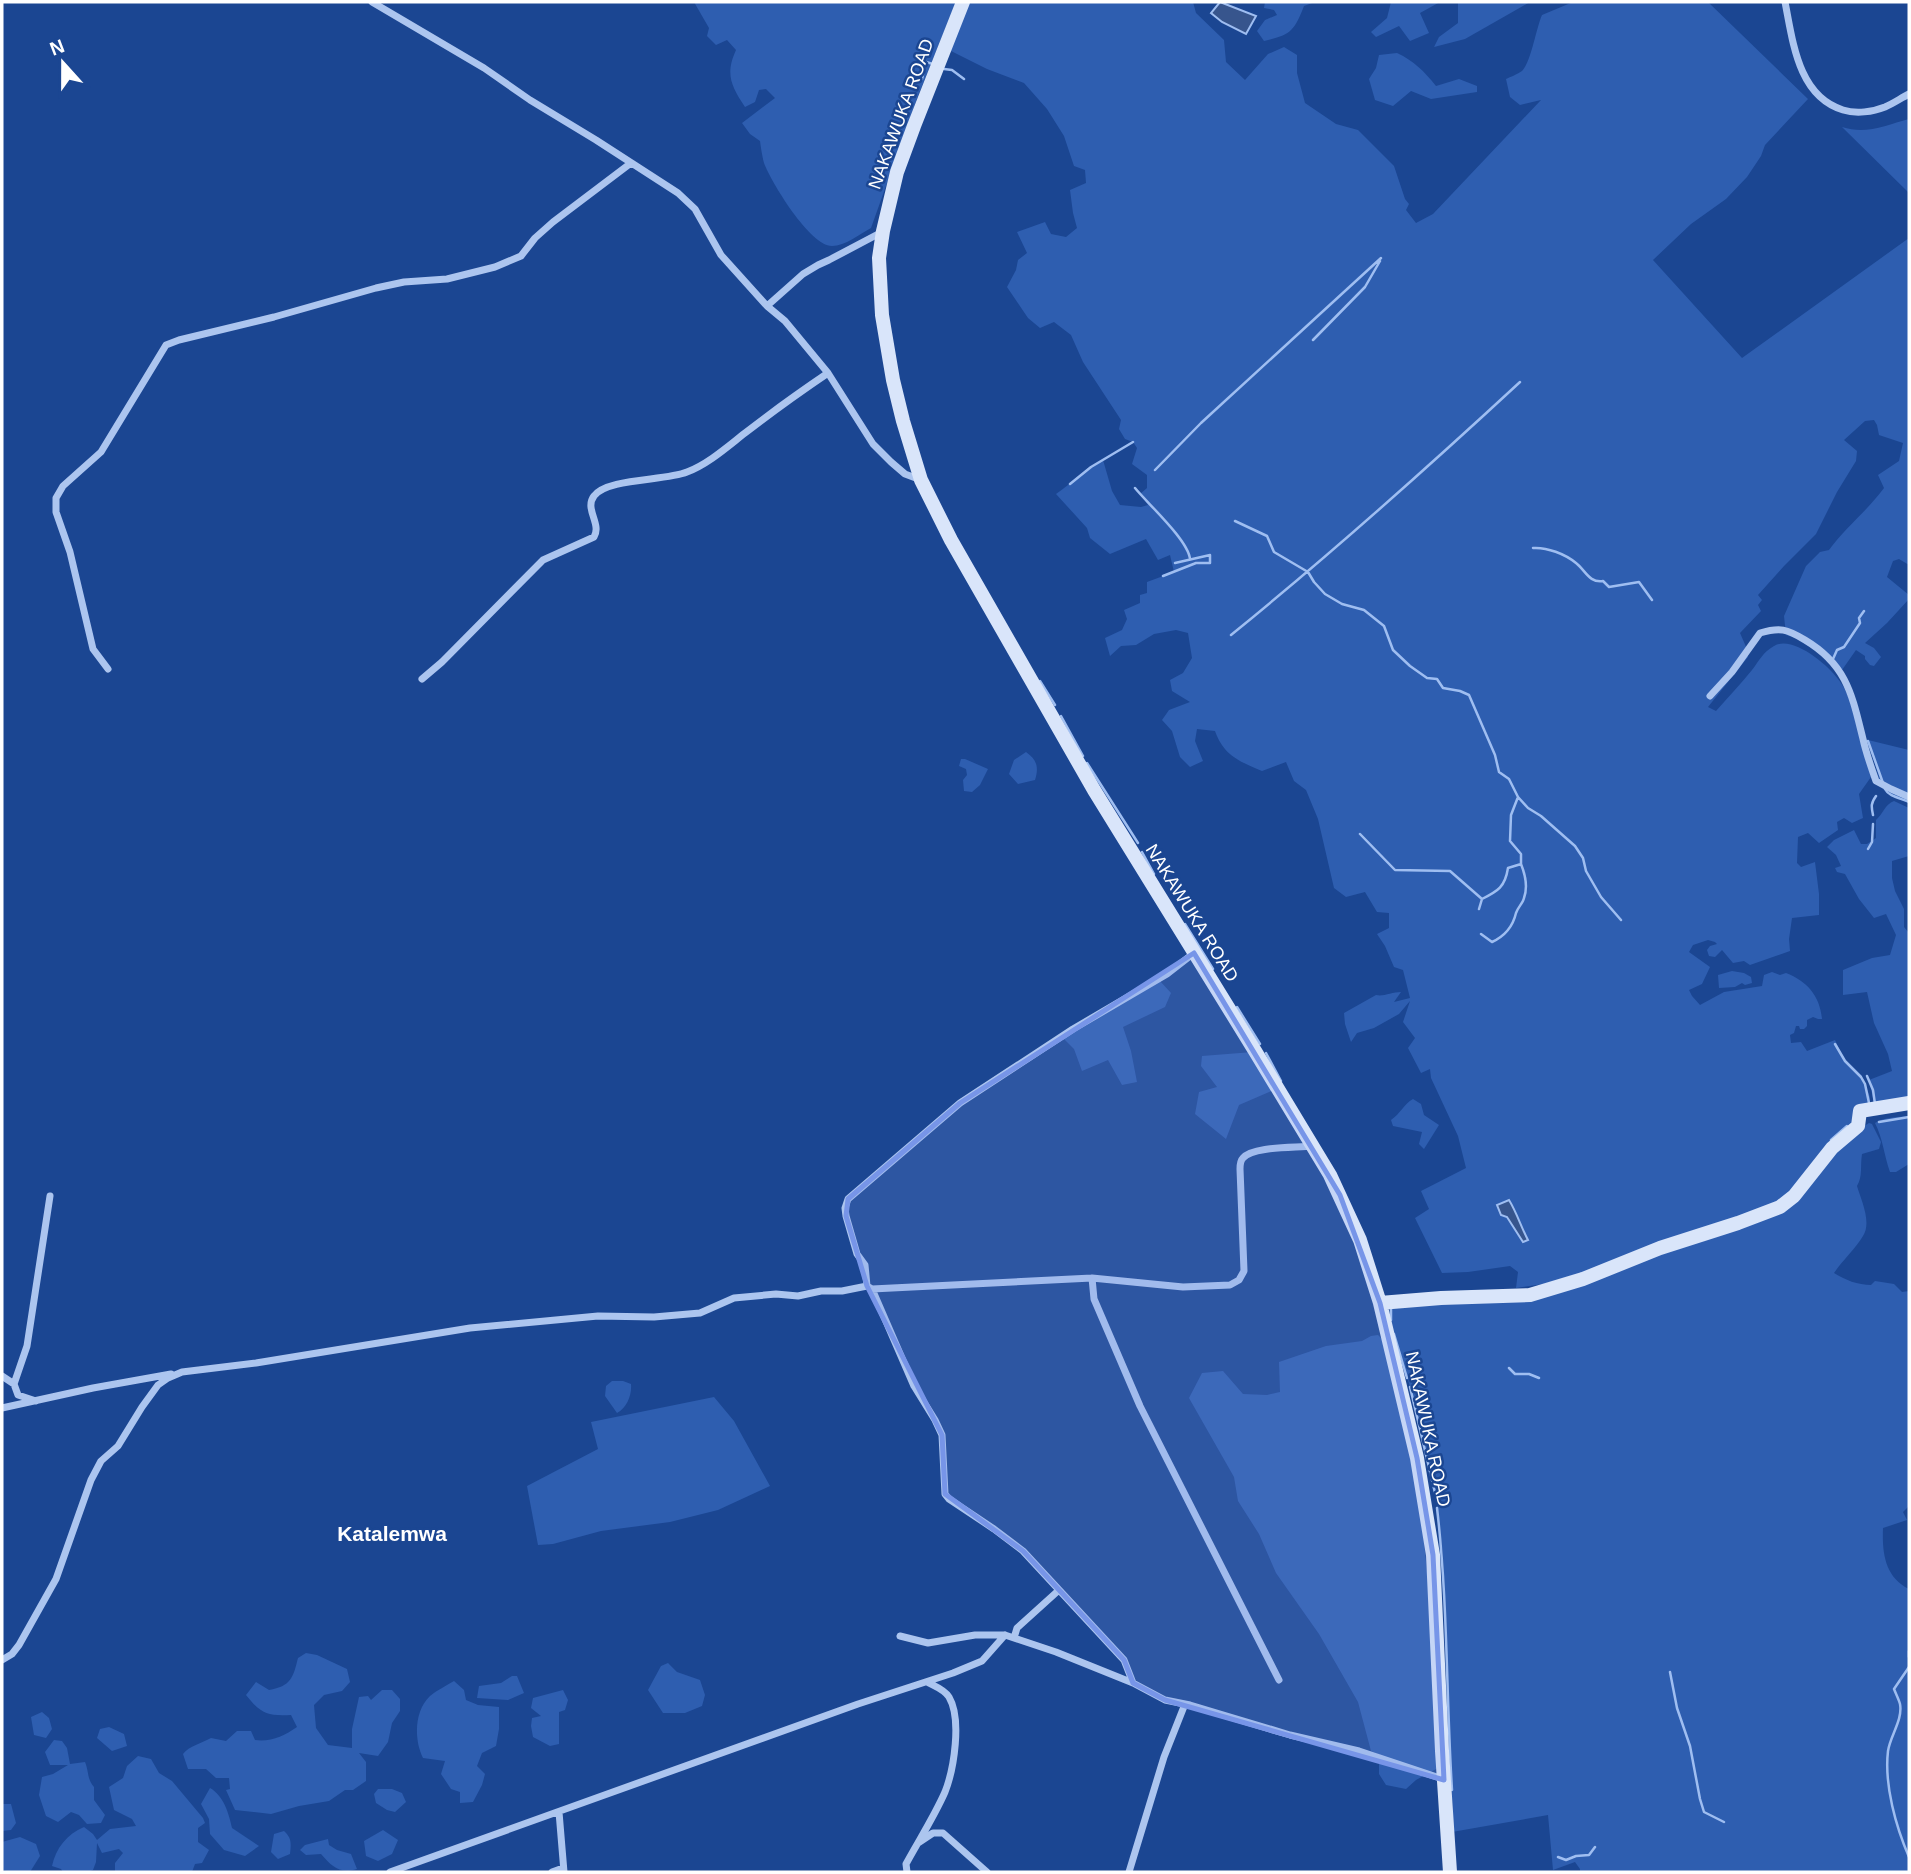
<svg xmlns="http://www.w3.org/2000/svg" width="1911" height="1874" font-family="Helvetica,sans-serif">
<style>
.green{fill:#2e5eb0}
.water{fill:#37558d;stroke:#9fbef1;stroke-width:2}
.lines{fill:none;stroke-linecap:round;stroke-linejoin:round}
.stream{stroke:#9fbef1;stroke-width:2.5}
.street{stroke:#acc5ef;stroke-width:7}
.secondary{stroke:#d9e5fa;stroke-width:14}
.marked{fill:#7795e8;fill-opacity:0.2;stroke:#7795e8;stroke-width:5;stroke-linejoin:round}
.labels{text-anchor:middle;stroke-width:5;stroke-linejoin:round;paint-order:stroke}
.street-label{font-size:18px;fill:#fff;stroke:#1b4692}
.quarter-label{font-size:21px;font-weight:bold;fill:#fff;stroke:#1b4692}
</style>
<rect width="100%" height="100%" fill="#1b4692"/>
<path class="green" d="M694 2H956L918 96 871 228C860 234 845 246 832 246 810 246 771 182 764 163 762 156 761 148 760 141L750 134 742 123 775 98 766 89 759 90 755 102 745 107C731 86 725 74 736 50L727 40 716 45 707 36 709 28Z
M969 2H1193L1196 13 1224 40 1226 62 1245 80 1268 54 1284 47 1297 55V73L1305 103 1336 124 1358 130 1394 166 1405 199 1409 204 1406 210 1416 223 1433 214 1541 100 1520 105 1510 97 1506 79C1510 77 1518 74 1522 71 1531 62 1536 29 1542 15L1573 2H1708L1808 99 1765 145 1761 156 1747 177 1726 199 1691 224 1653 260 1742 358 1909 238V565L1899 559 1893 561 1887 577 1909 595V599L1887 623 1865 643 1874 648 1881 657 1874 666 1870 665 1865 659V656L1856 650 1842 670 1805 641 1786 635 1784 616 1806 566 1820 552 1829 550C1845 528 1867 511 1884 488L1878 475 1899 461 1903 443 1879 435 1877 425 1874 420 1865 421 1844 440 1857 451 1856 461 1837 492 1816 534 1784 566 1758 595 1762 600 1758 605 1761 611 1740 633 1747 649 1748 657 1708 707 1716 711C1728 697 1741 684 1752 670 1759 661 1763 652 1774 646 1792 635 1827 664 1838 679 1844 686 1847 694 1851 703L1871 777 1859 794 1863 818 1852 823 1844 818 1837 822 1838 830 1819 843 1808 833 1798 837 1797 863 1801 867 1815 862 1819 894V915L1792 918 1789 939 1790 951 1750 965 1744 961 1733 963 1722 950 1715 957 1709 956 1707 950 1710 946 1717 944 1715 942 1708 940 1693 945 1689 952 1710 967 1702 984 1689 990 1692 996 1700 1005 1724 992 1762 986 1764 975 1772 972 1780 975 1786 973C1807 981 1820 996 1822 1019H1818L1813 1017 1807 1020V1026L1804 1029H1800L1799 1026H1796L1794 1033 1790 1035 1791 1043 1801 1042 1807 1051 1835 1040 1844 1059 1862 1076 1870 1097V1110L1824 1147 1798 1183 1776 1204 1584 1272 1544 1284 1516 1288 1518 1272 1510 1266 1468 1272 1442 1273 1415 1218 1429 1209 1421 1191 1466 1168 1458 1136 1431 1078 1430 1069 1421 1073 1408 1048 1415 1038 1403 1022 1410 1001 1399 1014 1374 1028 1357 1033 1351 1042 1345 1024 1344 1013 1376 995C1383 997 1392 992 1401 992L1394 1002 1410 998 1403 970 1394 967 1385 946 1377 934 1389 928V913L1377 912 1365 892 1346 897 1334 888 1318 819 1306 790 1294 781 1286 762 1262 771C1239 761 1224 756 1215 731L1197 729 1195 741 1203 761 1190 767 1180 757 1172 731 1162 720 1169 710 1190 702 1172 691 1170 680 1183 673 1192 658 1188 633 1176 630 1154 634 1136 645 1121 646 1110 656 1105 638 1122 630 1127 619 1124 610 1140 603V595L1147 593V582L1174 572 1170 555 1158 560 1146 539 1110 554 1090 538 1087 528 1056 494C1072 483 1086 469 1103 460L1112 491 1120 505 1141 507 1148 505 1140 494 1147 488V475L1132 464 1137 448 1133 442 1125 439 1119 429 1121 420 1083 362 1071 335 1054 322 1040 328 1028 318 1007 287 1016 270 1018 260 1027 253 1017 232 1045 222 1051 234 1066 237 1077 228 1073 213 1070 190 1086 183 1085 170 1074 166 1064 136 1047 109 1024 83 987 69 949 50Z
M1265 2H1315L1304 6C1294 32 1290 35 1264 41L1257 31 1265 20 1277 15 1274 10 1264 8Z
M1391 2H1440L1420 13 1429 33 1410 41 1399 26 1376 37 1371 32 1387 18Z
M1458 2H1530L1465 39 1434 47 1439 37 1458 23Z
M1397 53C1414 61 1424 71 1436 86L1459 79 1477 86V92L1431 99 1411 91 1393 106 1375 100 1369 79 1376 68 1379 55Z
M1909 119V193L1842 127C1866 135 1886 125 1909 119Z
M1868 740 1909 750V803L1890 795 1882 788Z
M1026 752C1037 760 1039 767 1035 780L1018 784 1009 774 1014 760Z
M961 759H965L988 769 980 785 972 792 964 791 963 780 967 775 966 769 959 766Z
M1894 801 1909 808V856L1892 861V878L1895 891 1904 909V927L1909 933V1108L1875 1107 1869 1080 1892 1071 1888 1054 1874 1023 1867 992 1843 995V970L1872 958 1890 955 1896 935 1886 914 1874 918 1859 899 1845 874 1837 872 1835 868 1841 866 1836 855 1827 847 1834 840 1854 830 1861 844H1867L1876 838V820C1883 814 1885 804 1894 801Z
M1732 971 1744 973 1751 977 1752 983 1745 985 1742 983 1735 987 1719 988 1718 975Z
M1160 981 1171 993 1165 1007 1123 1027 1131 1051 1137 1082 1122 1085 1108 1060 1082 1071 1074 1049 1062 1037Z
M1253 1052 1274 1090 1239 1105 1226 1139 1195 1114 1199 1092 1217 1087 1201 1066 1202 1056Z
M1413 1099 1421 1104 1424 1115 1439 1125 1424 1149 1419 1144 1422 1132 1393 1126 1391 1120C1400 1114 1404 1104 1413 1099Z
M1909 1116V1164L1896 1172H1890C1884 1155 1883 1139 1875 1123 1884 1117 1898 1117 1909 1116Z
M1869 1123 1872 1124 1881 1142 1879 1149 1862 1154C1860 1166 1863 1176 1857 1186 1861 1200 1872 1222 1863 1236 1855 1249 1843 1260 1834 1273 1845 1280 1858 1285 1871 1285L1875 1281 1894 1284 1902 1292 1909 1291V1506L1903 1512 1907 1520 1883 1528C1882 1553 1885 1577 1909 1589V1872H1580V1869L1575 1862 1553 1870 1548 1815 1452 1832 1453 1817 1447 1687V1640L1443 1556 1436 1497 1410 1387 1393 1330 1390 1314 1391 1309 1400 1306 1516 1302 1767 1218 1852 1134Z
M1378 1335 1382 1339 1419 1491 1427 1572 1433 1608 1438 1768 1416 1780 1406 1789 1386 1785 1379 1774V1764L1387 1758 1371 1751 1358 1702 1319 1634 1276 1573 1259 1534 1238 1501 1234 1477 1189 1398 1202 1373 1223 1371 1243 1394 1267 1395 1280 1392 1279 1362 1326 1346 1362 1341 1371 1336Z
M612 1381H623L631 1384C632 1395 627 1408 617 1413L605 1396 606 1386Z
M714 1397 734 1421 770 1486 718 1510 670 1522 601 1531 553 1544 538 1545 527 1486 598 1449 591 1422Z
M306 1653 317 1655 347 1669 350 1682 342 1691 324 1695 314 1705 316 1728 328 1745 352 1748V1729L359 1697 368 1696 371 1700 382 1690H392L400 1699V1711L392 1723 388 1742 378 1756 359 1753 366 1762V1781L353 1790H345L329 1801 299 1806 271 1814 235 1810 226 1790 230 1789 229 1778H216L206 1769H188L183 1754C189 1746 202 1743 211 1738L226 1741 237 1731H251L255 1740C271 1742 284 1736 297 1727L291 1715C267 1716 261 1714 246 1695L256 1682 269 1690C291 1686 293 1678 298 1658Z
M668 1663 677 1672 700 1680 705 1695 702 1706 685 1713H663L648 1690 661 1666Z
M512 1676H517L524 1693 508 1700 477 1698 479 1686 501 1683Z
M454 1681 464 1690 466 1700 478 1705 499 1707V1729L496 1746 482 1753 477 1766 485 1774 482 1785 473 1802 460 1803V1792L451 1789 441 1774 445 1761 423 1758C414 1740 414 1711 430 1696 437 1690 446 1686 454 1681Z
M563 1690 568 1700 565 1710 559 1712V1744L550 1746 533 1737 531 1726 532 1718 541 1716 531 1708 533 1698Z
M42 1712 49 1718 52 1729 46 1738 34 1735 31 1717Z
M109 1727 124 1734 127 1746 112 1751 97 1738 100 1729Z
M54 1740 62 1741 67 1748 70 1764 85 1762C89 1772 87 1779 94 1787V1800L105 1815 101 1823 87 1824 79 1815 71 1812 58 1822 46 1816 39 1795 42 1777 53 1774 68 1765H50L45 1752Z
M138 1756 151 1759 159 1773 172 1781 203 1818 205 1823 198 1828V1842L209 1850 202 1863 195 1864 192 1872H115V1863L123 1853 119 1849 102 1853 97 1843 96 1862 93 1870 87 1872H63L61 1869 52 1866C56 1848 67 1834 84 1827L93 1834 97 1840 110 1829 136 1826 132 1819 114 1810 109 1787 123 1778 127 1766Z
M210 1788C224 1796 229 1814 232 1828L259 1846 245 1856 224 1850 210 1834 209 1819 201 1804Z
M378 1789H392L402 1793 406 1802 395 1812 387 1810 376 1803 374 1794Z
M2 1804H11L16 1823 11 1830 2 1831Z
M383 1830 398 1840 392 1854 378 1861 366 1856 364 1841Z
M284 1831C292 1838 291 1844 290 1854L278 1859 271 1852 274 1834Z
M20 1837 36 1844 40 1856 30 1872H11L2 1870V1842Z
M328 1839 329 1845 337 1850 351 1854 357 1869C340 1874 332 1867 321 1854L306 1855 300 1850 305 1845Z"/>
<path class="water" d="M1220 2 1256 16 1246 34 1222 22 1211 13Z
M1509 1200C1517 1213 1521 1227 1528 1240L1523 1242 1507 1217 1501 1215 1497 1205Z"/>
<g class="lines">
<path class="stream" d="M944 69 952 70 964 79
M922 79 926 62 933 64
M1313 340 1365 287 1380 261
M1155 470 1201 423 1381 258
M1070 484 1091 467 1133 442
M1135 488C1148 504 1188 540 1190 559
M1235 521 1267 536 1274 552 1308 572 1314 582 1325 594 1342 604 1364 610 1384 626 1393 650 1410 666 1427 678 1437 679 1443 688 1460 691 1469 695 1495 755 1499 772 1509 779 1518 797 1528 808 1541 816 1575 846 1583 858 1586 871 1601 897 1621 920
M1533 548C1547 547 1565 554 1576 563 1586 571 1589 583 1603 581L1609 587 1639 582 1652 600
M1163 576 1196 563H1210V555L1175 563
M1231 635C1331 554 1426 469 1520 382
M1833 659 1837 650 1844 647 1860 623 1859 618 1864 611
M1040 681 1055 705
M1061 716 1083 756
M1868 741 1883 783
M1087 763 1138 843
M1885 789C1889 797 1901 798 1909 802
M1873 815C1871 806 1871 803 1876 796
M1360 834 1395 870 1450 871 1482 899
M1868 849 1872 842 1873 824
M1142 852 1154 874
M1479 909 1482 899C1498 891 1505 887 1508 868L1521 864V854L1510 841 1511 815 1518 797
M1185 924 1213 969
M1481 934 1492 942C1505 936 1513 926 1516 913 1518 907 1523 903 1524 898 1528 887 1525 874 1521 864
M1237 1007 1260 1044
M1835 1044 1845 1061 1861 1077 1865 1084 1869 1103
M1266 1053 1281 1081
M1867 1076 1873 1090 1875 1104
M1879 1122 1909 1117
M1831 1140 1847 1126
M1391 1309V1320
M1394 1334 1407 1378
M1509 1368 1515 1374H1529L1539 1378
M1410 1387 1436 1497
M1437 1508C1448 1602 1446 1695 1452 1790
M1909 1651V1657
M1909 1667 1894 1689C1896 1694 1899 1700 1900 1704 1903 1720 1890 1736 1888 1751 1884 1785 1896 1827 1909 1857
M1670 1672 1677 1708 1690 1746 1700 1799 1704 1812 1724 1822
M1558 1857 1566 1860 1576 1856 1589 1855 1595 1847"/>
<path class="street" d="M372 2 484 68 530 100 596 140 678 193 695 209 721 255 767 306 785 321 828 373 873 444 891 462 905 474 921 480
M1785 2C1793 42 1798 96 1843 110 1856 114 1873 112 1885 107 1894 103 1901 98 1909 94
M767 306 803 274 818 265 829 260 882 232
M108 669 93 649 70 552 56 512V498L63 486 101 452 166 345 179 340 274 317 376 288 404 282 447 279 495 267 521 256 535 238 553 222 631 163
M422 679 442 662 543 560 594 537C602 524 584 509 594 496 607 478 665 481 687 472 708 464 727 447 745 433 772 412 800 392 828 373
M1710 696 1732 672 1760 633C1780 627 1787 629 1805 640 1847 665 1852 695 1863 739 1866 753 1871 767 1876 781L1891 789 1909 797
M1092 1278 1094 1299 1140 1406 1279 1680
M867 1286 872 1289 1092 1278 1183 1287 1230 1285 1239 1280 1244 1271 1240 1169C1240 1165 1240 1161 1243 1158 1253 1146 1296 1148 1312 1146
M872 1289 914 1386 935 1420 942 1435 945 1494 949 1499 994 1529 1023 1551 1124 1660 1133 1683
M2 1376 14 1384
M36 1401 18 1395 14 1384 27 1346 50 1196
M2 1408 93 1388 171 1374
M900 1636 928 1643 975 1635H1005L1056 1652 1133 1683 1165 1700 1190 1705 1290 1735 1359 1751 1443 1779
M1014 1638 1017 1628 1059 1590
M2 1660 12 1654 19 1645 56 1579 91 1480 101 1461 118 1446 142 1407 158 1385 168 1378 182 1372 256 1363 470 1328 598 1316 654 1317 700 1313 734 1298 776 1294 798 1296 821 1291H842L867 1286 865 1265 857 1254 846 1216 845 1208 848 1199 960 1103 1073 1029 1167 974 1194 953
M559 1812 564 1872
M918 1843 933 1833H943L987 1872
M390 1872 858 1704 953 1673 982 1661 1005 1635
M552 1872 563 1868
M907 1872 906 1864C919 1840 934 1817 945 1792 954 1769 962 1719 949 1697 944 1689 934 1686 927 1682
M1129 1872 1164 1757 1185 1704"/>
<path class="secondary" d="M963 2 914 126 897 172 883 231 879 258 882 315 893 380 903 421 921 480 951 540 1094 790 1255 1051 1330 1175 1360 1240 1380 1303 1417 1458 1433 1555 1442 1751 1450 1872
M1380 1303 1441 1298 1530 1295 1583 1279 1660 1248 1738 1223 1780 1207 1794 1196 1832 1148 1858 1126 1860 1111 1909 1103"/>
</g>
<path class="marked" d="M1194 953 1340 1195 1380 1303 1417 1458 1433 1555 1444 1780 1165 1700 1133 1683 1124 1660 1023 1551 945 1494 942 1435 867 1286 846 1216 848 1199 960 1103Z"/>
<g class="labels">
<g class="street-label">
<text transform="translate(901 114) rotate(-70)" y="6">NAKAWUKA ROAD</text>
<text transform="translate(1192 913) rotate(58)" y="6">NAKAWUKA ROAD</text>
<text transform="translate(1428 1429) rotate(78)" y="6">NAKAWUKA ROAD</text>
</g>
<g class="quarter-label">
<text x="392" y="1541">Katalemwa</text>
</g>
</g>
<rect width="1911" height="1874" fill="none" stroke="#ffffff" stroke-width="7"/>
<g transform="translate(63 63) rotate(339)" stroke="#1b4692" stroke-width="5" paint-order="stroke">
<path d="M0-5L12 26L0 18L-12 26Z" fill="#ffffff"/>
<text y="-10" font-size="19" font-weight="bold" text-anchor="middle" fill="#ffffff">N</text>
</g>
</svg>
